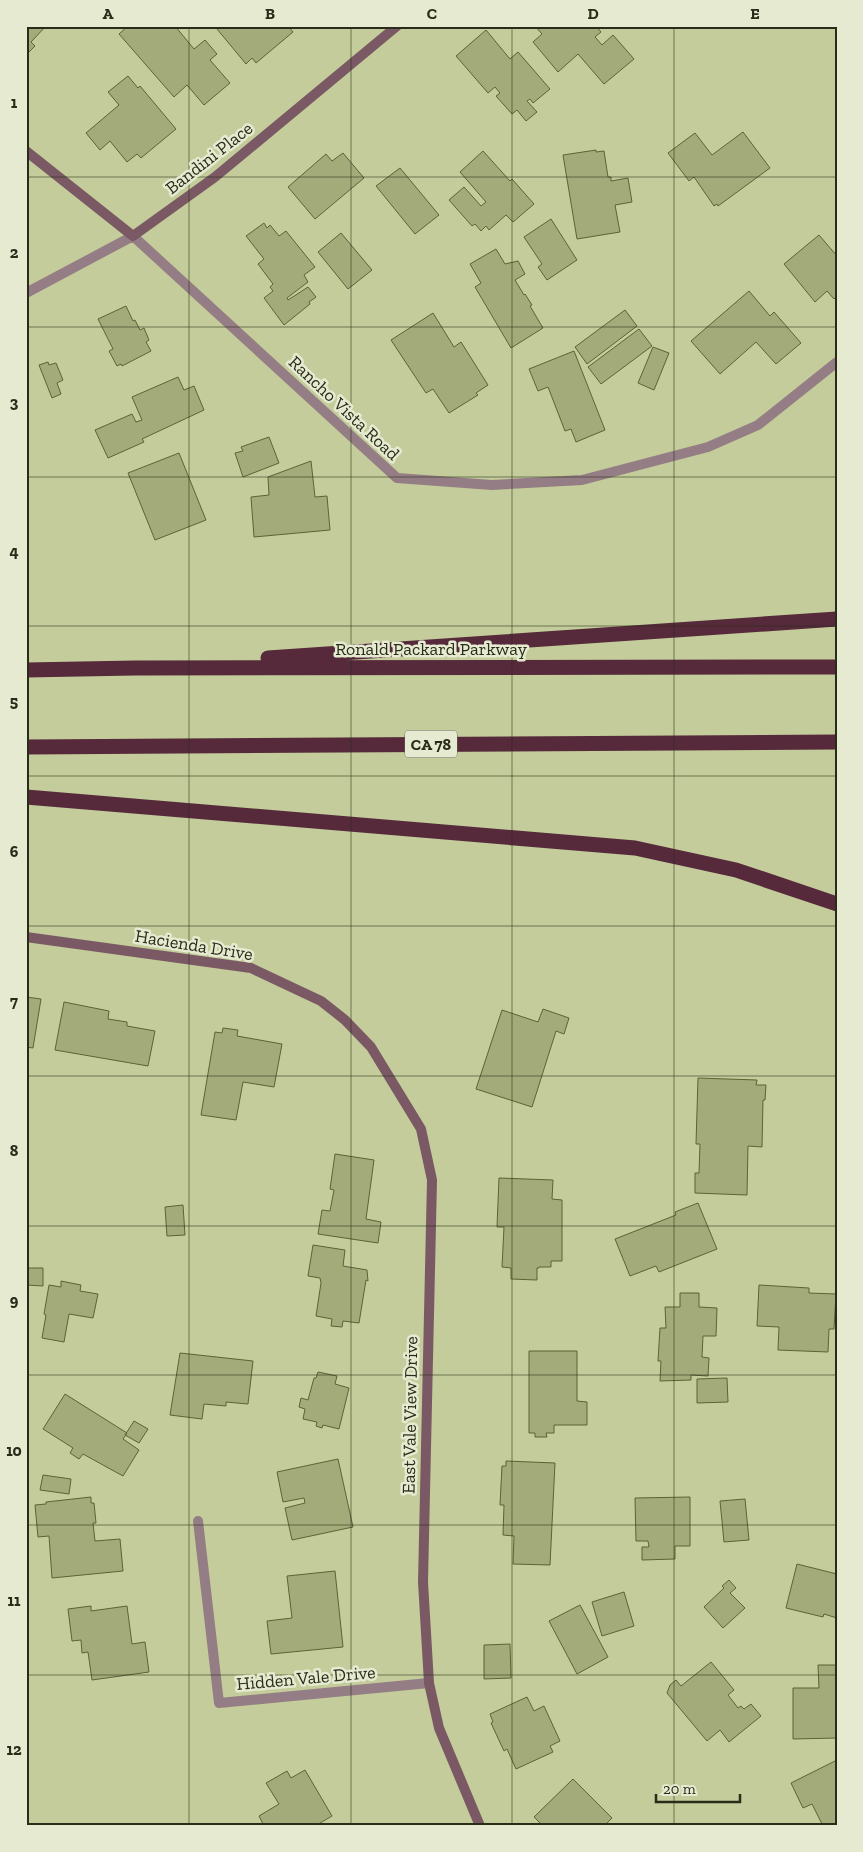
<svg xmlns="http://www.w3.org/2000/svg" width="863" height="1852" font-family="'Zilla Slab',serif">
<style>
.building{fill:#a2ab79;stroke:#5c6335}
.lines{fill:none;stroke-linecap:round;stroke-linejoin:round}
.street{stroke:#947d84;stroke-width:10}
.secondary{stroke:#7a5964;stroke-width:10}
.highway{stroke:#562a3b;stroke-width:15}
.grid{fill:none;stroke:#282c18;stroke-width:1;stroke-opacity:0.55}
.labels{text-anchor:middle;stroke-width:5;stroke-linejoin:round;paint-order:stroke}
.shield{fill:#e5ead1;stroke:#616550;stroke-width:1}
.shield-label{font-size:16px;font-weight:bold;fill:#282c18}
.street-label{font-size:18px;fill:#282c18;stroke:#e5ead1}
.neatline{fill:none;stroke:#282c18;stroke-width:2}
.grid-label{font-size:16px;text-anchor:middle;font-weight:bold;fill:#282c18}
</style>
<rect width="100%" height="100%" fill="#c3cc9a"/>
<path class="building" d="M26 26H46L31 42 35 46 26 55Z
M128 26H175L194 49 205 40 217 54 210 60 230 83 204 105 187 85 174 97 119 34Z
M220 26H288L293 32 256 63 252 58 246 64 217 29Z
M535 26H596L601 32 595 37 602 45 613 35 634 59 604 84 578 54 558 72 533 42 542 34Z
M486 30 510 59 518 52 550 89 533 103 530 99 527 101 537 112 526 121 517 110 512 114 496 96 500 93 495 87 488 93 456 56Z
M128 76 138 88 140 86 176 129 141 158 137 154 127 162 110 141 100 150 86 133 119 105 108 92Z
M743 132 770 168 718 206 717 204 714 206 694 177 689 181 668 153 695 133 712 155Z
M596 150V152L604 151 608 177H611V181L628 178 632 202 615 205 620 232 577 239 563 155Z
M483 151 510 181 512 179 534 204 513 222 506 215 489 230 486 226 481 231 475 224 472 226 449 200 464 187 481 206 486 202 460 172Z
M343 153 364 178 315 219 288 187 326 154 332 161Z
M400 168 439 215 415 234 376 186Z
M551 219 577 260 547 280 538 267 542 264 524 237Z
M264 223 267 228 270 225 279 236 286 231 315 267 304 275 308 282 287 298 288 300 308 287 316 297 309 302 310 304 284 325 264 298 273 291 270 287 273 284 258 264 264 259 246 236Z
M341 233 372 270 348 289 318 252Z
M819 235 837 256V296L834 299 827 291 815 302 784 264Z
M496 249 505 264 518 261 525 274 515 280 524 295 525 294 532 305 530 306 543 328 511 348 475 287 481 283 470 264Z
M749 291 770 316 774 312 801 343 776 364 756 342 720 374 691 341Z
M126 306 133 321 135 320 140 330 144 328 149 340 146 342 151 351 122 366 121 364 117 366 109 351 113 349 98 319Z
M625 310 637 326 587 364 575 347Z
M433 313 454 347 461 342 488 385 476 393 478 395 449 413 433 389 426 393 391 340Z
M639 329 652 346 601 384 588 367Z
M653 347 669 353 654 390 638 383Z
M574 351 605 430 576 442 571 429 565 431 548 387 538 391 529 369Z
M48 362 49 365 56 363 63 380 57 383 61 394 52 398 39 365Z
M178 377 184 390 194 386 204 410 142 439 144 442 108 458 95 430 132 414 136 422 142 420 132 397Z
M269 437 279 463 243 477 235 453 243 451 241 447Z
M179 453 206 520 155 540 128 473Z
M311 461 315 497 327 496 330 530 254 537 251 497 269 495 268 477Z
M26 997 41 999 33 1048 26 1047Z
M64 1002 109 1011 108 1019 127 1022V1026L155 1031 148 1066 55 1050Z
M543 1009 569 1018 564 1034 556 1031 532 1107 476 1089 502 1010 538 1022Z
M223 1028 238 1030 237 1036 282 1044 274 1087 243 1082 236 1120 201 1115 215 1032 222 1033Z
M698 1078 757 1080 756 1085H766L765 1100H763L762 1147 748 1146 747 1195 695 1193V1173H699L700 1144H696Z
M335 1154 374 1160 366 1219 381 1222 378 1243 318 1234 322 1210 330 1211 334 1190 330 1189Z
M499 1178 553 1180 552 1199 562 1200V1261H551V1267H539V1268H537V1280L511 1279V1268L502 1267 504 1227H497Z
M698 1203 717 1249 659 1272 656 1266 630 1276 615 1239 676 1215 675 1212Z
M183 1205 185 1235 167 1236 165 1207Z
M313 1245 345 1250 343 1266 367 1270 368 1281 366 1280 359 1323 343 1321 342 1327 331 1326 332 1319 316 1316 321 1283 320 1278 308 1276Z
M26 1268H43V1286L26 1285Z
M61 1281 81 1285 80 1291 98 1294 93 1318 69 1314 64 1342 42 1338 46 1315 44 1314 49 1285 61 1287Z
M759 1285 809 1288V1293L836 1294 834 1329H829L828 1352 778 1350 779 1327 757 1326Z
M680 1293H699V1307L717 1308 716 1336H703L702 1357 709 1358 708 1376 691 1375V1380L660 1381 661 1361H658L660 1328H666L665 1307H680Z
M529 1351H577V1401L587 1402V1425H554V1433H546L547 1437H535V1433H529Z
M180 1353 253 1361 248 1404 226 1402V1406L204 1404 202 1419 170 1415Z
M318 1372 337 1376 335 1384 349 1388 339 1429 323 1425 322 1428 316 1426 317 1422 303 1419 305 1409 299 1407 301 1398 308 1400 314 1378H316Z
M727 1378 728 1402 697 1403V1379Z
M65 1394 127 1433 123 1439 139 1450 123 1476 83 1454 79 1459 70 1453 73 1448 43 1429Z
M134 1421 148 1429 139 1443 125 1435Z
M338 1459 353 1527 292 1540 285 1508 305 1503 304 1498 283 1502 277 1472Z
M506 1461 555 1463 550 1565 513 1564 514 1536 503 1535 504 1505H500L502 1466H506Z
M43 1475 71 1479 69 1494 40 1490Z
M91 1497V1503H94L96 1523H93L95 1541 120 1539 123 1571 52 1578 49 1536 38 1537 35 1505 46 1504V1502Z
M690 1497V1546H675V1559L642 1560V1547H649L648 1541H636L635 1498Z
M745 1499 749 1540 724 1542 720 1501Z
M797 1564 837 1574V1618L824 1614 823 1617 786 1608Z
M335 1571 343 1647 271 1654 267 1621 292 1618 287 1576Z
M729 1580 736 1588 730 1593 745 1608 723 1628 704 1607 724 1588 722 1586Z
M624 1592 634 1626 602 1636 592 1602Z
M580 1605 608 1657 577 1674 549 1621Z
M91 1606V1611L127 1606 132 1644 145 1642 149 1672 92 1680 88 1652 82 1653 81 1640 72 1641 68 1609Z
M510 1644 511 1678 484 1679V1645Z
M711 1662 734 1690 728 1695 738 1708 741 1706 744 1709 751 1704 761 1716 729 1742 720 1730 707 1741 667 1693 670 1685 676 1680 681 1686Z
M818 1665H837V1738L793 1739V1688H819Z
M527 1697 534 1711 544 1706 560 1741 550 1746 553 1752 516 1769 507 1749 504 1751 491 1723 493 1722 490 1714Z
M837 1760V1826H823L812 1804 803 1808 791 1783Z
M305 1770 332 1816 315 1826H264L259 1816 279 1804 266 1783 287 1771 291 1778Z
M573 1779 612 1818 604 1826H543L534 1817Z"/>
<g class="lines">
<path class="street" d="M26 293 133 236 397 478 492 485 582 480 708 447 758 425 837 362
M198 1521 219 1703 429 1683"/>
<path class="secondary" d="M26 151 133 236 215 177 397 26
M26 937 251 968 321 1001 345 1020 371 1047 421 1129 432 1180 423 1582 429 1683 439 1728 480 1826"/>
<path class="highway" d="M268 658 837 619
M26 670 135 668 837 667
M26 747 837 742
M26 797 635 848 736 870 837 904"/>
</g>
<path class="grid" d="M189 26V1826M351 26V1826M512 26V1826M674 26V1826M26 177H837M26 327H837M26 477H837M26 626H837M26 776H837M26 926H837M26 1076H837M26 1226H837M26 1375H837M26 1525H837M26 1675H837"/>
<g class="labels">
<rect class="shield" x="405" y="730.5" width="52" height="27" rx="4"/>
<g class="shield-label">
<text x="431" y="750">CA 78</text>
</g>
<g class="street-label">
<text transform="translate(209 158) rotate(-38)" y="6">Bandini Place</text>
<text transform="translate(344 408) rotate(43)" y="6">Rancho Vista Road</text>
<text x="431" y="655">Ronald Packard Parkway</text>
<text transform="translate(194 945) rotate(9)" y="6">Hacienda Drive</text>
<text transform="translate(410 1415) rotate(-89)" y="6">East Vale View Drive</text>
<text transform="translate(306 1678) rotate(-5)" y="6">Hidden Vale Drive</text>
</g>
</g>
<rect width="863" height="1852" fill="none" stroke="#e5ead1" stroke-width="55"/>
<path d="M656 1794v8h84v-8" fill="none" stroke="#282c18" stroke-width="2.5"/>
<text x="663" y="1794" font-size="15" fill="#282c18" stroke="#e5ead1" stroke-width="4" paint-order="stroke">20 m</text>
<rect x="28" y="28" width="808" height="1796" class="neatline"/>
<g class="grid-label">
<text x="108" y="19">A</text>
<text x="270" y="19">B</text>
<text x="432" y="19">C</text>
<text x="593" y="19">D</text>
<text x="755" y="19">E</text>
<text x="14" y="108">1</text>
<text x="14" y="258">2</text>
<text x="14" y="408">3</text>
<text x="14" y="557">4</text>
<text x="14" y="707">5</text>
<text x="14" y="857">6</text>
<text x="14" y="1007">7</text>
<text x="14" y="1156">8</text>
<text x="14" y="1306">9</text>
<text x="14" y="1456">10</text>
<text x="14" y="1606">11</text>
<text x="14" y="1755">12</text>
</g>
</svg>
